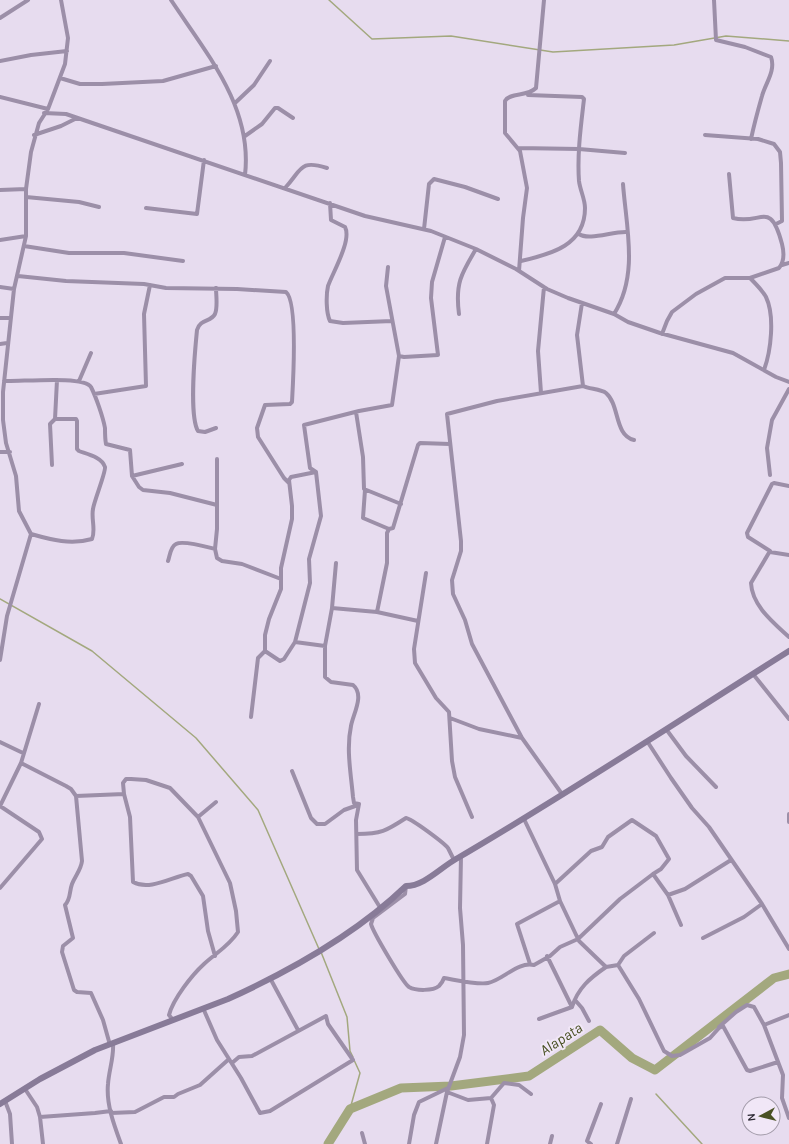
<svg xmlns="http://www.w3.org/2000/svg" width="789" height="1144" font-family="Karla,sans-serif">
<style>
.lines{fill:none;stroke-linecap:round;stroke-linejoin:round}
.stream{stroke:#a3a87e;stroke-width:1.5}
.river{stroke:#a3a87e;stroke-width:9}
.street{stroke:#9c8fa8;stroke-width:4}
.secondary{stroke:#887b98;stroke-width:6}
.labels{text-anchor:middle;stroke-width:4;stroke-linejoin:round;paint-order:stroke}
.water-label{font-size:15px;font-style:italic;fill:#495023;stroke:#f1e7f7}
</style>
<rect width="100%" height="100%" fill="#e7dcef"/>
<g class="lines">
<path class="stream" d="M329 0 372 39 451 36 553 52 674 45 726 36 789 41
M0 599 92 651 196 738 258 810 319 949
M321 952 347 1017 350 1051 353 1057
M656 1094 702 1144
M350 1109 360 1073 354 1060"/>
<path class="river" d="M328 1144 350 1109 401 1088 451 1086 529 1076 600 1030 632 1058 655 1070 774 978 789 974"/>
<path class="street" d="M171 0C206 53 253 107 245 175
M714 0 716 40 745 47 771 57C776 71 765 84 762 96 758 110 754 125 751 139
M0 18 28 0
M0 61 31 55 67 51
M60 78 80 84H102L163 81 216 66
M0 97 48 109
M235 103 254 85 270 61
M44 113 66 114 365 216 431 231 476 249 516 269 547 289 568 298 614 314 628 322 660 333 733 353 776 377 789 382
M34 135 61 126 77 118
M705 135 758 139 774 144 780 152 781 163 782 221 776 224
M245 136 262 124 275 108H278L293 118
M518 148 579 149 625 153
M729 174 733 218C761 226 770 198 782 244 784 252 785 261 779 268L750 278
M285 188C302 170 299 159 327 168
M0 190 26 189
M26 197 79 202 99 207
M330 203 331 220 345 227C352 240 333 272 328 286 326 295 326 313 330 321L343 323 392 321
M146 208 197 214 204 160
M424 229 429 184 434 179 465 187 498 199
M579 234C589 241 613 231 627 232
M0 240 26 236
M24 246 69 253H124L183 261
M521 261C552 254 585 245 585 208 585 199 580 190 579 181 577 154 581 125 584 99L582 97 528 95
M782 265 789 263
M388 267 386 286 399 356 404 357 438 355 431 298 432 282 445 237
M519 271 523 218 527 188 520 151 505 133V101C510 92 527 97 536 88L544 0
M18 276 66 281 144 284 166 288 237 289 286 292C298 302 293 384 292 402L290 404 265 405 257 428 258 437 284 478 289 483
M0 287 14 289
M216 288C216 295 218 307 215 314 211 322 200 319 197 330 195 350 189 416 198 431L205 432 216 428
M582 303 577 335 583 386C589 389 601 389 606 393 620 405 614 435 634 440
M459 314C455 284 461 274 476 249
M614 314C639 275 626 226 623 184
M0 318H9
M662 334 667 321 672 312 696 294 725 278H750C755 283 763 291 766 297 775 316 771 351 764 370
M0 344 7 343
M4 381C19 382 84 375 91 387 96 397 103 417 105 428 105 433 105 439 106 444L130 450 132 476 139 487 143 490 170 493 217 505
M79 381 91 353
M541 393 538 351 544 287
M94 394 146 386 144 314 150 285
M356 412 363 457 364 489 401 504
M0 452H10
M217 459V529L215 549 217 558 222 561 242 564 281 579
M52 465 50 424 55 419
M316 472 291 477 289 480 292 506V519L281 568V589L269 619 265 635V651L280 661 284 659 295 642 310 583 309 559 321 516 316 472 310 468 304 425 359 411 392 405 399 356
M770 475 767 448 772 420 789 389
M132 476 182 464
M365 490 363 518 389 529 393 528 418 445 420 443 450 444
M31 534C52 540 71 545 92 539 96 530 91 519 93 509 94 501 106 472 105 467 102 457 87 454 79 451L77 449V421L76 419H55L57 380
M770 551 748 537 747 533 772 484 774 483 789 486
M789 555 770 552V551L751 583C752 606 774 623 789 637
M168 561C170 556 170 547 176 544 183 540 207 547 215 549
M426 573 414 649 415 663 436 698 449 712 452 761 455 777 472 817
M332 608 336 563
M377 612 387 563V533L389 529
M295 642 325 646
M0 660 7 616 31 534 19 511 16 476 6 443 3 420V392L14 289 26 236V189L31 152 39 123 48 109 65 64 68 38 61 0
M753 674 789 719
M251 717 258 658 265 651
M450 718 479 729 522 738 562 794
M666 729 686 756 716 787
M522 738 472 644 465 620 453 594 452 580 461 551V541L447 414 497 401 583 386
M647 741 671 778 692 808 709 827 762 904 789 949
M0 742 23 753
M21 763 66 786 71 789 76 796 82 861C81 870 75 876 72 884 69 892 71 899 65 905L73 938 63 946 62 952 74 990 77 992 91 993 103 1020 110 1045
M292 771 311 818 317 824H325L344 810 358 805
M124 794 123 783 126 779H131L146 780 170 788 198 817 230 883 236 911 238 932C229 946 216 953 204 964 192 975 173 999 169 1015L173 1020
M76 796 124 794 130 817 133 882C150 891 172 877 188 874L191 876 203 896 208 931 215 956
M0 806 39 832 42 839 0 888
M0 806 21 763 39 704
M789 814V822
M198 817 216 802
M524 819 555 884 560 901 579 941 606 967 618 965 624 956 654 933
M357 834C381 834 386 831 406 818 412 819 443 842 448 848 450 852 452 856 454 860
M555 884 591 851 602 847 608 837 632 820 656 836 669 859 661 869 653 874 668 895 681 925
M406 886 405 894 373 918 371 924C373 932 403 983 409 987 416 991 433 991 439 986 441 984 443 981 444 978 456 980 478 985 488 983 503 980 518 961 534 965L550 956 560 947 578 939 620 899 653 874
M668 895 685 889 731 860
M381 909 357 870 356 820 359 804 354 803 353 797C351 774 346 749 351 726 353 714 365 695 353 685L331 682 325 677V646L332 608 377 612 418 621
M703 938 744 917 762 904
M547 956 572 1007C578 988 590 978 606 967
M530 964 517 924 560 901
M618 965 639 999 664 1051 672 1056 680 1055 710 1038 719 1028 723 1026 747 1070 750 1071 778 1062
M270 978 298 1030
M575 1000 582 1008 589 1021
M203 1008 217 1040 241 1078 260 1113 270 1111 353 1060 328 1024 326 1016 252 1056 239 1057 232 1063
M789 1015 764 1025 783 1075 782 1098 789 1118
M539 1019 572 1007
M719 1027 736 1012 747 1005 754 1007 764 1025
M113 1044C114 1057 109 1070 108 1084 106 1104 114 1125 121 1144
M25 1089 37 1107 40 1117 95 1113 111 1111
M447 1092 468 1100 491 1098 494 1105 487 1144
M491 1098 504 1083 519 1085 531 1094
M5 1101 10 1114 12 1144
M111 1113 135 1112 164 1097H174L178 1094 200 1085 229 1059
M40 1117 43 1144
M362 1133 365 1144
M409 1144 414 1115 419 1102 448 1088
M436 1144 447 1092 460 1057 464 1035 463 945 460 908 461 856
M550 1144 552 1136
M591 1144 587 1141 601 1104
M617 1144 631 1099"/>
<path class="secondary" d="M0 1104 40 1079 95 1050 228 999C292 970 356 934 406 886 424 886 440 868 456 859 569 793 678 721 789 651"/>
</g>
<g class="labels">
<g class="water-label">
<text transform="translate(561 1039) rotate(-33)" y="5">Alapata</text>
</g>
</g>
<g transform="translate(761 1116) rotate(263)"><circle r="19" fill="#f1e7f7" stroke="#a29ba9"/>
<path d="M0-3L7 15L0 10L-7 15Z" fill="#495023"/>
<text y="-6" font-size="11" font-weight="bold" text-anchor="middle" fill="#2c2833">N</text>
</g>
</svg>
